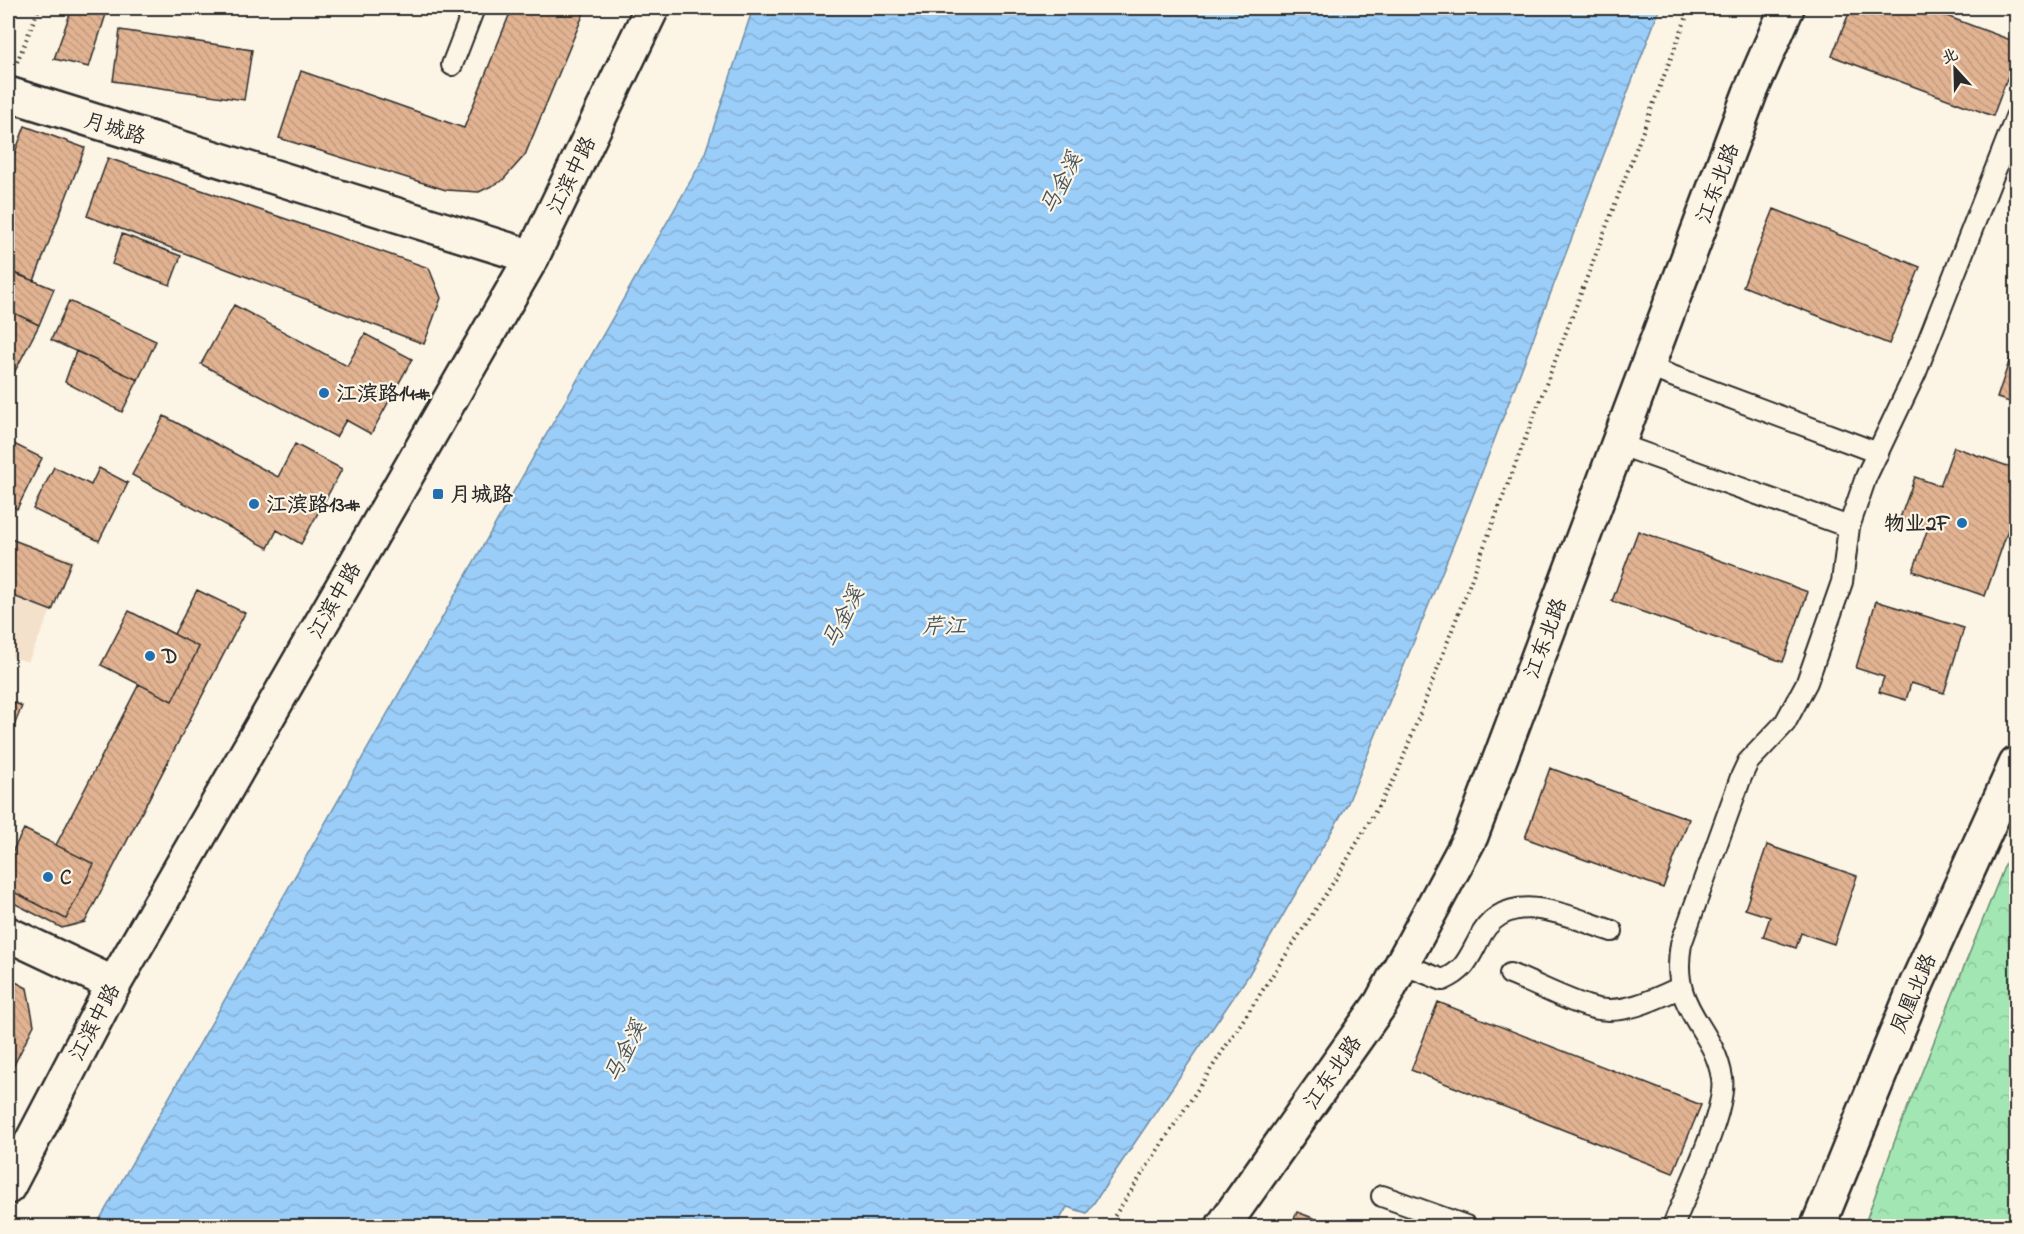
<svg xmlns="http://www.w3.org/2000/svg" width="2024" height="1234" font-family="'Indie Flower','LXGW WenKai TC',sans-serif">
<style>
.built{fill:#f4e1cc}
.forest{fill:url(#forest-crowns);stroke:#66896f;stroke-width:1.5}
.water{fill:url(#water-waves);stroke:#6e8ca6;stroke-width:1.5}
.building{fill:url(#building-back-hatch);stroke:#2b2b2b;stroke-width:1.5}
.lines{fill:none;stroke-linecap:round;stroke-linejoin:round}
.lane-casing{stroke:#2b2b2b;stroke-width:24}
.street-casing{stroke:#2b2b2b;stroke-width:38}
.secondary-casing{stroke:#2b2b2b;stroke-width:38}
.path{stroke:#2b2b2b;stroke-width:4;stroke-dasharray:1.5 4.5;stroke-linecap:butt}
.lane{stroke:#fcf5e5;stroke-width:20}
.street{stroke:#fcf5e5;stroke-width:33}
.secondary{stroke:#fcf5e5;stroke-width:33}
.poi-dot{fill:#1f6fb2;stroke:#fcf5e5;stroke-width:2}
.labels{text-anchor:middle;stroke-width:4.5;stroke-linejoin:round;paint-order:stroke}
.street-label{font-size:21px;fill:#2b2b2b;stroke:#fcf5e5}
.poi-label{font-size:21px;font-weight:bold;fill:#2b2b2b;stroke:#fcf5e5;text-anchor:start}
.water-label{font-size:22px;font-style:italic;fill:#47545e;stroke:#fcf5e5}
</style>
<defs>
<pattern id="forest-crowns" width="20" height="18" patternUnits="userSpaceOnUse" patternTransform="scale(1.5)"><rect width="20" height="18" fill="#a2e7b3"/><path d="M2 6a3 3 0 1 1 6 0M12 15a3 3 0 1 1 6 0" fill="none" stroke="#8cc69a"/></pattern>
<pattern id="water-waves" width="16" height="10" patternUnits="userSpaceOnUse" patternTransform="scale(1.5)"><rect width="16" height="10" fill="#9acdf8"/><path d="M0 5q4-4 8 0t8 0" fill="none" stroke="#85b0d5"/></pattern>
<pattern id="building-back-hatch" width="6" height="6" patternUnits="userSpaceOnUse" patternTransform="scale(1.5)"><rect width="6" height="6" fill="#e1b392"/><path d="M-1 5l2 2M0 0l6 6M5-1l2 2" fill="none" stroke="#c19a7e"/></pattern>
</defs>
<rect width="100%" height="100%" fill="#fcf5e5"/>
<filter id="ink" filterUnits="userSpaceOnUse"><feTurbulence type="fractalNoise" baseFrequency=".0167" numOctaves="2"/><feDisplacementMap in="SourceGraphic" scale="12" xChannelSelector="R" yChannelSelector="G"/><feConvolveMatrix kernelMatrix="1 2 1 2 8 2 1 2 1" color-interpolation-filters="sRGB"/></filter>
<g filter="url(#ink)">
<path class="built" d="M8 537 74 560 28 662 8 655Z"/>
<path class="forest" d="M2016 837V1226H1864L1899 1129Z"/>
<path class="water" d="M753 8H1660L1469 506 1348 803 1248 976 1087 1213 1067 1207 1056 1226H96L703 159Z"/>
<path class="building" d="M72 8H108L89 67 54 59Z
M512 8H586L525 155 502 181 479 192 446 190 279 138 301 71 464 128Z
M1851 8H1925L2016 42V55L1993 116 1832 56Z
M120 30 252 50 244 100 113 81Z
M25 126 85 148 34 281 8 271V171Z
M108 158 429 268 441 298 424 344 87 216Z
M1774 209 1920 267 1889 344 1743 286Z
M122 234 181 256 170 285 112 264Z
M8 270 54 289 39 325 8 310Z
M69 301 156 341 138 380 51 340Z
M234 305 347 366 365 334 412 359 371 434 346 420 336 437 201 364Z
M8 310 39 325 14 373 8 370Z
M2016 341V404L1997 398Z
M76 351 138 380 122 412 65 382Z
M164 416 278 477 295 444 342 469 301 544 277 530 268 548 132 475Z
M8 441 42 458 17 509 8 504Z
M1954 447 2016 469V507L1985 596 1913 571 1928 528 1900 518 1915 477 1940 486Z
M54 467 91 485 99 468 128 483 99 541 33 509Z
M1638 531 1808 592 1783 662 1612 601Z
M8 538 71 562 52 611 8 594Z
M197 590 245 613 85 922 62 928 8 900V860L24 829 56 845 139 684 101 665 129 611 174 634Z
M1876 601 1964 628 1944 693 1911 683 1906 700 1879 692 1884 677 1856 668Z
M129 611 199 647 172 701 101 665Z
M8 700 22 706 8 741Z
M1550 768 1689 819 1663 888 1525 838Z
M24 829 94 864 66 919 8 889V860Z
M1767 845 1857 876 1834 944 1801 933 1796 948 1763 937 1770 917 1745 909Z
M8 978 27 988 34 1025 8 1077V1024L14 1012 8 1009Z
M1438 1002 1701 1105 1673 1173 1411 1070Z
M1297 1212 1335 1226H1291Z"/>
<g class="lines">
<g class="lane-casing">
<path id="lane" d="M452 65 474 8
M1648 367 1878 453
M1618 444 1849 527
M1402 964 1443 980C1464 971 1468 960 1478 941 1505 883 1568 917 1612 931
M1510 974C1534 983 1575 1005 1598 1009 1625 1014 1655 999 1679 988
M1382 1196 1466 1226
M1673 1226C1686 1192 1727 1111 1722 1078 1713 1024 1669 1012 1681 944L1741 777 1748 762 1785 723 1807 682 1842 582 1849 527 1866 477 1916 372 2016 117"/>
</g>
<g class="street-casing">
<path id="street" d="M8 94 532 257
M8 934 114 984
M1223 1226 1381 1003 1471 836 1750 93 1787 8"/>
</g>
<g class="secondary-casing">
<path id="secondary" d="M8 1187 114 984 532 257 652 8
M1818 1226 1917 983 2016 764"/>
</g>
<path class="path" d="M17 62 39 8
M1108 1226 1337 877 1397 774 1690 8"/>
<use href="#lane" class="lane"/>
<use href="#street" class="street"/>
<use href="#secondary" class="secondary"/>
</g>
</g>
<g class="poi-dot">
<circle cx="324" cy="393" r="6"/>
<rect x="432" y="488" width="12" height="12" rx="3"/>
<circle cx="254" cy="504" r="6"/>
<circle cx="1962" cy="523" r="6"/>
<circle cx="150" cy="656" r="6"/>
<circle cx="48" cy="877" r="6"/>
</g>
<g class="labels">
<g class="street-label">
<text transform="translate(115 128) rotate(17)" y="7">月城路</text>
<text transform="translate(571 175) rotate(-64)" y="7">江滨中路</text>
<text transform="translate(1717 183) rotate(-69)" y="7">江东北路</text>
<text transform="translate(334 600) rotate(-60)" y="7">江滨中路</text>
<text transform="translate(1545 638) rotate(-69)" y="7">江东北路</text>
<text transform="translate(1913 993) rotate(-67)" y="7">凤凰北路</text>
<text transform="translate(94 1022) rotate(-62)" y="7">江滨中路</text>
<text transform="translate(1332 1072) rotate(-55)" y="7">江东北路</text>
</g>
<g class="poi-label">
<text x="336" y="400">江滨路14#</text>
<text x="450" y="501">月城路</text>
<text x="266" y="511">江滨路13#</text>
<text x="1950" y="530" text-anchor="end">物业2F</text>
<text x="162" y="663">D</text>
<text x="60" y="884">C</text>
</g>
<g class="water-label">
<text transform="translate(1060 183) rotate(-63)" y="8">马金溪</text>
<text transform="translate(842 617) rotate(-63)" y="8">马金溪</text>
<text x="944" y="633">芹江</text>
<text transform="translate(624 1051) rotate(-63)" y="8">马金溪</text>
</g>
</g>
<rect width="2024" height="1234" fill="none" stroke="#fcf5e5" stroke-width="30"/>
<rect x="15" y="15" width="1994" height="1204" fill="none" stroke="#2b2b2b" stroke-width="2" filter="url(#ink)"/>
<g transform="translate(1955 69) rotate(338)" stroke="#fcf5e5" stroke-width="4.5" paint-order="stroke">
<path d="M0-4.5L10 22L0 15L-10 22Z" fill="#2b2b2b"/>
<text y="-9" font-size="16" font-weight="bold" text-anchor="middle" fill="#2b2b2b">北</text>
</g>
</svg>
